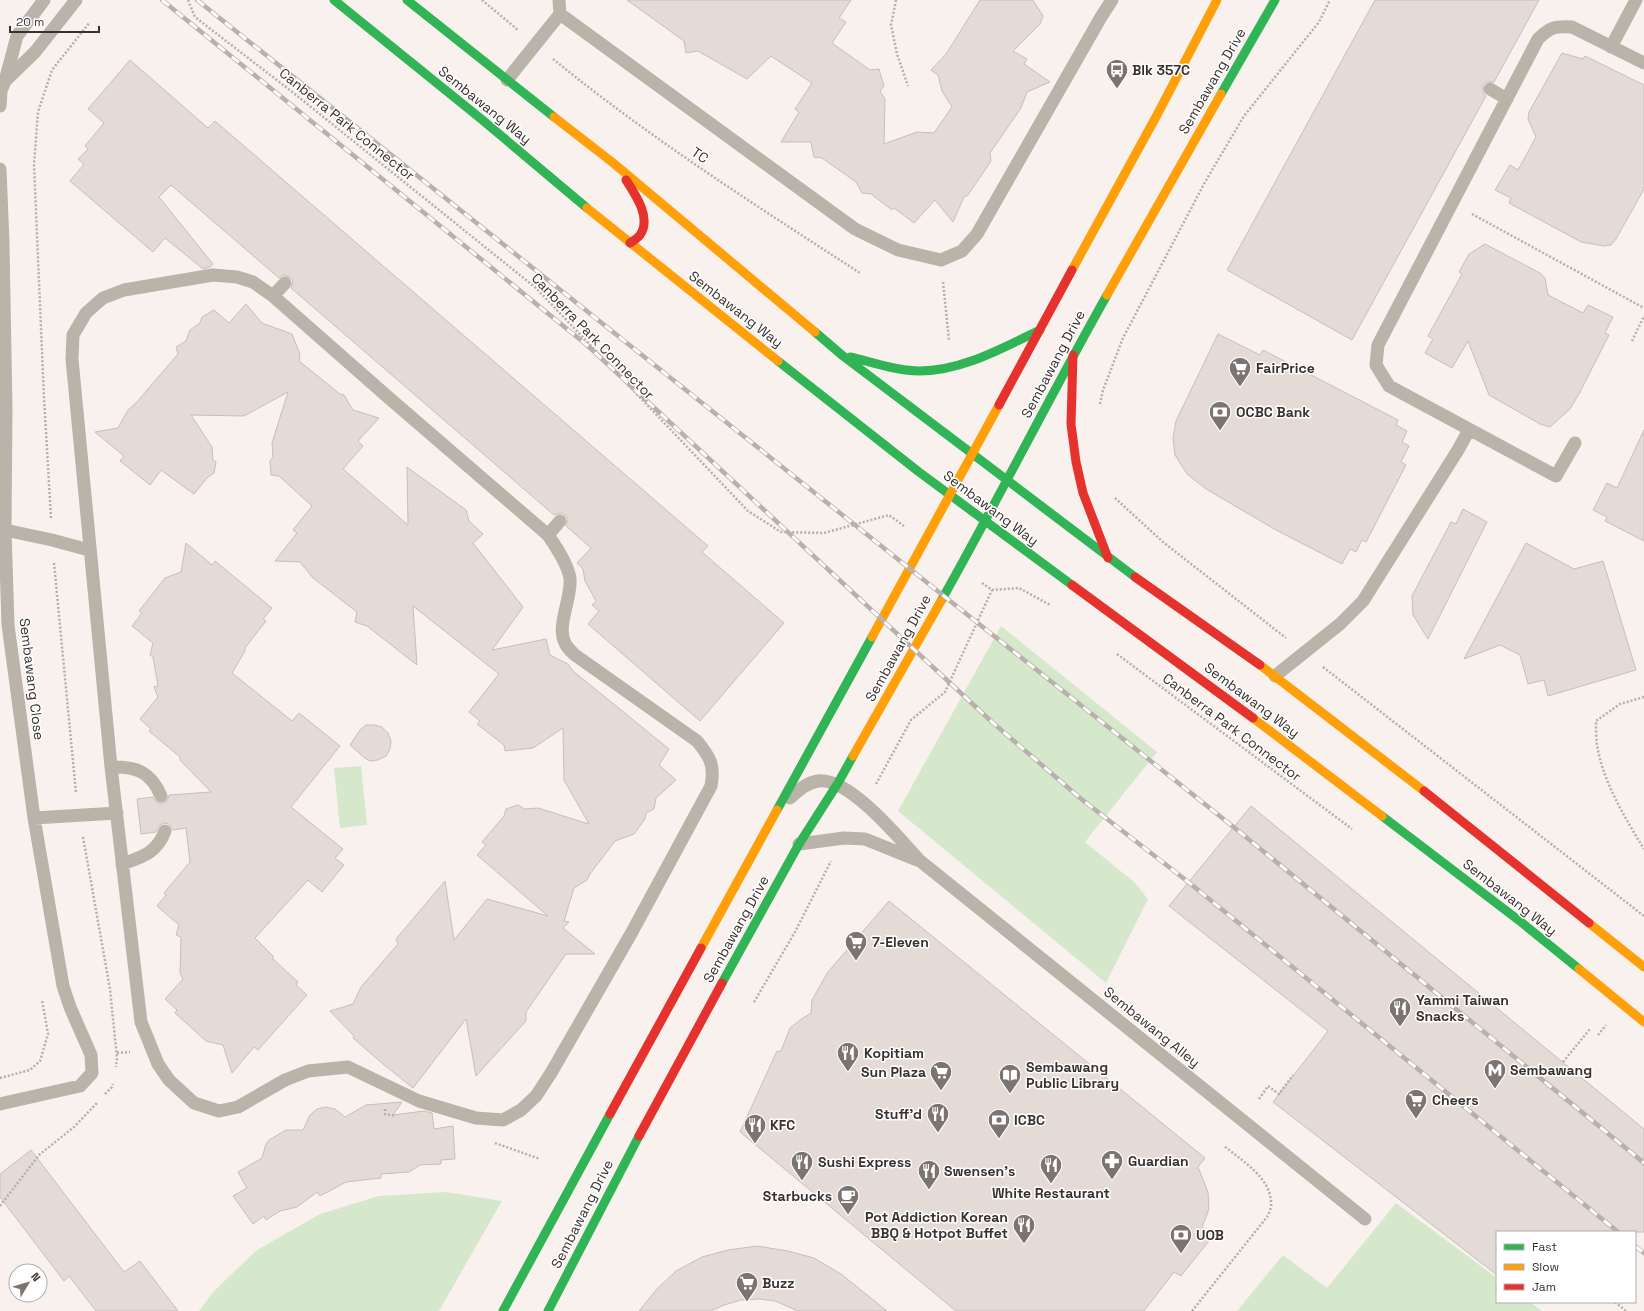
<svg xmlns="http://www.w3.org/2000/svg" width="1644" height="1311" font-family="'Space Grotesk',sans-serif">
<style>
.green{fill:#d6e8cb}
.building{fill:#e4dad6;stroke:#c6bfbc}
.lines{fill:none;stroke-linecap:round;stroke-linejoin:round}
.path{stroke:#b4afa8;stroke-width:2.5;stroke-dasharray:2 2;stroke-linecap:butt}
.lane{stroke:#b9b3aa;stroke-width:13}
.fast{stroke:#30b455;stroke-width:9}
.slow{stroke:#ff9f0a;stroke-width:9}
.jam{stroke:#e5322d;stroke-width:9}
.rail-casing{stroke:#b7b0ac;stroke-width:4.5}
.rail{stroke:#fff;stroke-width:3;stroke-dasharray:9;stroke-linecap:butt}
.labels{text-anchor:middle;stroke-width:3;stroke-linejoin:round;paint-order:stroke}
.poi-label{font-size:14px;font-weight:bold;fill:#38312e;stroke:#fff;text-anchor:start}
.street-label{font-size:14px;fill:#38312e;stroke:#fff}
</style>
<rect width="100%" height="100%" fill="#f9f1ee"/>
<path class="green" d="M1001 626 1157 752 1085 842 1134 882 1148 899 1106 983 898 811Z
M361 766 367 825 340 828 334 768Z
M446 1192 502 1201 439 1311H199L213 1292 257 1250 320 1214 379 1196Z
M1396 1203 1497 1278V1302H1530L1542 1311H1237L1283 1255 1327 1288Z"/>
<path class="building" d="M627 0H851L839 18 846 22 832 43 870 70 879 69 884 86 880 91 885 99 884 144 917 132 934 133 952 107 942 91 938 75 931 70 946 54 980 0H1033L1043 16 1040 24 1013 51 1027 59 1024 64 1050 82 1027 92 1021 108 990 153 991 161 968 195 964 197 953 222 935 200 914 223 894 208 892 210 871 194 862 193 856 182 822 158 814 157 811 142H781L799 112 795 109 812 83 771 56 747 79 698 51 686 53 684 41Z
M1375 0H1539L1494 82H1486L1483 85V93L1486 96 1352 340 1227 270Z
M1562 53 1583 59 1585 56 1644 85V189L1616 239 1611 245 1604 246 1581 242 1509 203 1511 198 1495 190 1510 165 1518 170 1536 137 1528 119 1529 112Z
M130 60 208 128 215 121 708 546 702 552 784 623 700 721 588 624 599 611 592 605 596 601 585 581 583 569 577 563 591 548 566 526 568 519 565 515 561 513 554 515 291 288 293 281 290 277 283 275 279 278 171 185 159 197 213 264 210 267 203 269 165 238 153 252 70 181 84 164 78 159 88 149 85 146 104 123 88 109Z
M1485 244 1540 273 1545 278 1548 295 1583 313 1588 305 1613 317 1605 333 1609 335 1580 392 1570 409 1550 427 1540 424 1489 395 1468 341 1452 368 1425 353 1433 339 1428 336 1462 274 1459 272 1469 254Z
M246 304 262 323 292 334 300 354 299 361 340 394 344 395 353 410 379 418 358 441 363 446 343 469 408 525 407 467 466 510 469 521 483 534 473 543 523 607 492 650 546 639 550 655 568 664 573 671 669 749 659 765 676 780 656 798 654 809 646 813 645 819 634 834 615 841 590 874 587 880 574 888 564 921 569 922 563 928 595 954H566L526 1012V1021L476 1076 466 1019 413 1088 383 1064 353 1038 354 1036 330 1011 353 1004 361 987 398 944 396 939 445 881 454 940 487 899 548 916 477 855 486 845 482 842 504 816 506 809 518 805 524 809 538 808 589 824 564 780 563 728 533 748 505 751 504 745 477 724 480 721 469 712 499 674 413 606 417 665 367 626 355 622 357 612 313 578 300 562 275 561 297 533 293 530 312 506 279 476 271 475 270 461 273 457 272 443 288 392 244 416 191 415 212 447 213 460 216 462 214 473 207 478 194 494 161 470 150 485 120 461 124 456 95 432 118 428 128 410 136 403 178 354 176 347 186 341 190 330 200 323 202 317 214 310 229 323Z
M1218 334 1260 355 1263 350 1398 420 1396 425 1407 431 1402 442 1409 446 1401 462 1406 465 1366 542 1362 540 1356 552 1350 549 1342 564 1276 530 1206 489 1187 474 1175 455 1173 438 1176 421Z
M1644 430V541L1605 521 1607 517 1593 510 1607 483 1617 488Z
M1463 509 1487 522 1428 639 1413 615 1412 596 1451 522 1456 524Z
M186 543 212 565 215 561 272 608 263 619 266 621 245 648V651L232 673 292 721 299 713 340 746 291 807 343 849 335 858 344 865 322 892 308 880 255 938 273 956V959L298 982 296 985 307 995 258 1050 254 1047 232 1073 223 1045 206 1041 175 1013 177 1010 165 999 183 979 180 973 181 937 176 935 179 925 157 906 166 895 164 893 190 862 186 828 173 830 169 824 164 823 160 825 156 832 141 834 137 799 153 797 156 802 161 804 167 801 169 795 211 792 180 760V757L149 731 151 729 140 719 158 697 154 687 158 686 153 657 150 655 153 643 132 626 142 613 139 611 165 578 181 572Z
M1526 543 1574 569 1603 561 1636 670 1548 696 1544 680 1528 684 1520 655 1500 645 1464 659Z
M366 725H374L382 727 388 733 391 741 390 749 386 756 378 760 371 761 366 759 350 745 360 730Z
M1251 806 1644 1129V1232H1497V1275L1273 1102 1328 1031 1169 906Z
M889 901 1205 1158 1198 1167 1208 1192 1209 1209 1202 1227 1213 1236 1181 1276 1174 1272 1144 1311H956L740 1132 777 1051H781L790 1028 800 1020 811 1013 812 1000 828 972Z
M402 1102 393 1115 424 1111 432 1113 434 1129 453 1126 455 1159 441 1160V1164L420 1165 409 1172 381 1174V1178L346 1182 320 1196 317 1192 297 1207 280 1211 266 1220 264 1216 253 1224 233 1196 247 1188 238 1172 262 1158 266 1144 269 1140 286 1130H303L310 1115 317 1109 326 1107 335 1109 345 1117 366 1105Z
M31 1150 124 1272 140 1261 178 1311H96L69 1276 64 1281 0 1197V1174Z
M757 1246 788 1251 814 1258 841 1274 887 1311H798L775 1301 759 1299 741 1300 724 1305 711 1311H639L656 1290 676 1271 702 1257 728 1250Z"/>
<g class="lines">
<path class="path" d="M188 0 195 17 291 91 536 288 748 511 781 532 824 533 889 515 904 526
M482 0 518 30
M896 0 891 25 897 54 908 86
M553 59C650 138 755 205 860 273
M1472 214 1644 308
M943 282 949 340
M1632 341 1644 316
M1100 404 1103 390 1123 338 1205 182 1244 116 1319 22 1330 0
M1115 498 1163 542 1286 638
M51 518 44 398 34 165 38 112 52 70 90 22
M54 563 76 793
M982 583 992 590 1019 588 1050 605
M1117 654 1352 829
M1323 667 1644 916
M1644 697 1620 704 1596 721C1596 729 1596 738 1597 745 1603 782 1625 818 1644 849
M876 784 911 720 945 692 992 590
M83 837 110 989 117 1058 116 1067
M754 1002 795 932 831 861
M1598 1035 1606 1025
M117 1053 130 1052
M1563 1062 1590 1029
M0 1078 30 1070 40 1061 48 1034 42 1000
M105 1094 112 1087 113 1084
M1259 1099 1268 1086 1279 1094 1293 1075
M385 1109V1114L396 1116
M495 1143 540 1159
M0 1206 39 1155 74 1127 98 1102
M1615 1302 1626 1311
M1192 1311 1267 1217C1269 1213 1272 1207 1271 1202 1270 1177 1241 1160 1224 1146"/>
<path class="lane" d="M559 0 560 14 855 229 898 250 941 260 962 251 977 234 1101 17 1112 0
M1611 47 1636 0
M507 80 560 14
M5 81 35 52 76 0
M1490 89 1507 99
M0 106 1 91 5 81 17 36 44 0
M0 169 3 243 6 409 5 530 8 625 34 818 63 986 70 1007 91 1055 92 1073 80 1086 0 1104
M213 275 237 277 253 282 273 296 389 398 548 535C555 545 569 567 570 579 572 598 556 626 565 643 567 648 572 652 575 655L697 741C710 757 715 765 711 786L632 932 551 1073 536 1096 521 1110 503 1120 476 1118 419 1101 348 1067 308 1071 285 1080 238 1107 219 1111 194 1103 169 1080 158 1064 141 1022 111 767 72 359 73 335 86 313 103 298 124 290Z
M273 296 285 283
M1575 443 1556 476 1389 386 1376 365 1378 345 1538 39C1550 27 1555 26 1572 27L1644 63
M5 530 52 540 89 550
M548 535 560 521
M1275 676 1340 624 1363 601 1458 450 1469 430
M111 767C136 766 151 772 161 796
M790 798C799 790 806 783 818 781 848 776 900 839 919 860L1365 1219
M34 818 117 813
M799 844 844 838 865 839 917 860
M122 864C142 857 157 853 165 831"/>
<path class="fast" d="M334 0 480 118 587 208
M407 0 554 117
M1221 94 1275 0
M815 332 843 356 1135 577
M850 357C872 362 896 371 919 371 962 371 1002 348 1040 330
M778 361 919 472 1072 585
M941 601C998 500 1050 396 1107 295
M777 810 872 637
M1382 816 1521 922 1579 969
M722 983 799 844 838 783 853 756
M503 1311 610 1114
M548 1311 639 1136"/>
<path class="slow" d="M554 117 612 162 815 332
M587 208 778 361
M1072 270 1157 115 1217 0
M1107 295 1221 94
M872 637 999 405
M1260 665 1424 791
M1253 718 1382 816
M853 756 941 601
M1589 923 1644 967
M701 948 777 810
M1579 969 1644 1022"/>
<path class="jam" d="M626 180C635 194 652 218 640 235 638 238 633 241 630 243
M1073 355 1071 424 1076 462 1083 493 1108 558
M999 405 1072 270
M1135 577 1260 665
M1072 585 1253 718
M1424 791 1589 923
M610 1114 701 948
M639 1136 722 983"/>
<g class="rail-casing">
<path id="rail" d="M162 0 588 346 992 722 1080 798 1187 881 1618 1232
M197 0 1241 833 1644 1163
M1635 1246 1644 1253"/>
</g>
<use href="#rail" class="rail"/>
</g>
<defs>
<g id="bus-pin" transform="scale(1.15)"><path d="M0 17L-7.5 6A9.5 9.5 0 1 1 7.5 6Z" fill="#7c7471" stroke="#fff"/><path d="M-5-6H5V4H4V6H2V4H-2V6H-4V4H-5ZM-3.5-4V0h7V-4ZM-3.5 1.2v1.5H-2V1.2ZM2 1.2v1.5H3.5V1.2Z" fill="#fff"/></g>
<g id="supermarket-pin" transform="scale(1.15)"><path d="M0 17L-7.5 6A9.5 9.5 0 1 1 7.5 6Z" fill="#7c7471" stroke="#fff"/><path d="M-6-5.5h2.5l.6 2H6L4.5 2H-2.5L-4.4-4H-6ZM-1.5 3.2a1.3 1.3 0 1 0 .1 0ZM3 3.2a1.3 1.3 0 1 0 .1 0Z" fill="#fff"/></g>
<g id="bank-pin" transform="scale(1.15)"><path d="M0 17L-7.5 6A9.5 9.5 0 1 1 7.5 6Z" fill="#7c7471" stroke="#fff"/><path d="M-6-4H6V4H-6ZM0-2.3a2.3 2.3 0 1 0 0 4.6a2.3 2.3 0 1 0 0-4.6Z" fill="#fff"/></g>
<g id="restaurant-pin" transform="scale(1.15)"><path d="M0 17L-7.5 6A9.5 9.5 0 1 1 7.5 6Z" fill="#7c7471" stroke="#fff"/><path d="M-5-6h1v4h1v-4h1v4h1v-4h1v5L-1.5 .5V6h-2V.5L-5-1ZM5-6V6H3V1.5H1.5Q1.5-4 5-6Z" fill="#fff"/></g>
<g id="metro-pin" transform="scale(1.15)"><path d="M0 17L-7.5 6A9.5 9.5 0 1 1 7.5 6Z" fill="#7c7471" stroke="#fff"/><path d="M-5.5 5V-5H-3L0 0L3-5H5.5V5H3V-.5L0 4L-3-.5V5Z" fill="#fff"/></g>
<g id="library-pin" transform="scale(1.15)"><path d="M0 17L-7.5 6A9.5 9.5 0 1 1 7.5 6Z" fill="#7c7471" stroke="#fff"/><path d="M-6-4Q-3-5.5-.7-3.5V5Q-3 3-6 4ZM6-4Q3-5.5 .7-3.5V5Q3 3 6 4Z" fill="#fff"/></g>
<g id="pharmacy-pin" transform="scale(1.15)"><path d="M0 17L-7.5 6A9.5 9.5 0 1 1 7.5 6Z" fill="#7c7471" stroke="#fff"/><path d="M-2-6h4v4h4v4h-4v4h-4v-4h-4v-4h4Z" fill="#fff"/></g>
<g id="cafe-pin" transform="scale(1.15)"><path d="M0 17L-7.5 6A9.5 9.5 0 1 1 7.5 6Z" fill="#7c7471" stroke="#fff"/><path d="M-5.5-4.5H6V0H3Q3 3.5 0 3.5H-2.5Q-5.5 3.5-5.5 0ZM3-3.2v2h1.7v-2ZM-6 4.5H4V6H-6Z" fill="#fff"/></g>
</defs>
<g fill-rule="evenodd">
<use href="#bus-pin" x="1117" y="70"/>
<use href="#supermarket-pin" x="1240" y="368"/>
<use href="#bank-pin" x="1220" y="412"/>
<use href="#supermarket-pin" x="856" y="942"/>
<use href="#restaurant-pin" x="1400" y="1008"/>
<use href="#restaurant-pin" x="848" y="1053"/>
<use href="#metro-pin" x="1495" y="1070"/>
<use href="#supermarket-pin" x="941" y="1072"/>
<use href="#library-pin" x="1010" y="1075"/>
<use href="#supermarket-pin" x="1416" y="1100"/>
<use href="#restaurant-pin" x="938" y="1114"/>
<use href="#bank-pin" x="999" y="1120"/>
<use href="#restaurant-pin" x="755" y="1125"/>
<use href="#pharmacy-pin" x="1112" y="1161"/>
<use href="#restaurant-pin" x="802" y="1162"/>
<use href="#restaurant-pin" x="1051" y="1165"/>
<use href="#restaurant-pin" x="929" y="1171"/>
<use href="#cafe-pin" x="848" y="1196"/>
<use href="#restaurant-pin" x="1024" y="1225"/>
<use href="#bank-pin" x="1181" y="1235"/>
<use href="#supermarket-pin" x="747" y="1283"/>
</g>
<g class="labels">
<g class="poi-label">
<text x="1132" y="75">Blk 357C</text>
<text x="1256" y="373">FairPrice</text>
<text x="1236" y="417">OCBC Bank</text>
<text x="872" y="947">7-Eleven</text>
<text x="1416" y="1005">Yammi Taiwan<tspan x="1416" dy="16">Snacks</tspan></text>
<text x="864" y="1058">Kopitiam</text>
<text x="1026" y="1072">Sembawang<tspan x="1026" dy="16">Public Library</tspan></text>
<text x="1510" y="1075">Sembawang</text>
<text x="926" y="1077" text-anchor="end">Sun Plaza</text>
<text x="1432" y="1105">Cheers</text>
<text x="922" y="1119" text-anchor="end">Stuff'd</text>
<text x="1014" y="1125">ICBC</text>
<text x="770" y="1130">KFC</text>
<text x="1128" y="1166">Guardian</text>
<text x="818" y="1167">Sushi Express</text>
<text x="944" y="1176">Swensen's</text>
<text x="1051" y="1198" text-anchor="middle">White Restaurant</text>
<text x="832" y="1201" text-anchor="end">Starbucks</text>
<text x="1008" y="1222" text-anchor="end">Pot Addiction Korean<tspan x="1008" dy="16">BBQ &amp; Hotpot Buffet</tspan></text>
<text x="1196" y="1240">UOB</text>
<text x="762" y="1288">Buzz</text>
</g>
<g class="street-label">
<text transform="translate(1212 81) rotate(-60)" y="5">Sembawang Drive</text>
<text transform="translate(485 105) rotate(39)" y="5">Sembawang Way</text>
<text transform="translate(347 124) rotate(39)" y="5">Canberra Park Connector</text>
<text transform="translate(700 155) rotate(35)" y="5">TC</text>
<text transform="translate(736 309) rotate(38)" y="5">Sembawang Way</text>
<text transform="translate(593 336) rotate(46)" y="5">Canberra Park Connector</text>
<text transform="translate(1053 364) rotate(-62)" y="5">Sembawang Drive</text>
<text transform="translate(991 508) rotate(37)" y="5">Sembawang Way</text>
<text transform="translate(898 648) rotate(-61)" y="5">Sembawang Drive</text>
<text transform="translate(32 679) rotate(83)" y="5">Sembawang Close</text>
<text transform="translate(1252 700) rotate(37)" y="5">Sembawang Way</text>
<text transform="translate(1232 727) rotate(37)" y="5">Canberra Park Connector</text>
<text transform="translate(1510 897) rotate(38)" y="5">Sembawang Way</text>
<text transform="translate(736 929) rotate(-61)" y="5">Sembawang Drive</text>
<text transform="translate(1152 1027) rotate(39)" y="5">Sembawang Alley</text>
<text transform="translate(582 1214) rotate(-63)" y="5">Sembawang Drive</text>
</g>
</g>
<rect x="1496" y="1231" width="140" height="72" fill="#ffffff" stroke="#afadab"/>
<rect x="1504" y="1244" width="20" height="6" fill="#30b455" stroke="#afadab"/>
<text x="1532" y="1251" font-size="12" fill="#38312e">Fast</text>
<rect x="1504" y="1264" width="20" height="6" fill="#ff9f0a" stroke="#afadab"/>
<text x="1532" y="1271" font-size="12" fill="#38312e">Slow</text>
<rect x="1504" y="1284" width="20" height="6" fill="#e5322d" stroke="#afadab"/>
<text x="1532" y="1291" font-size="12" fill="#38312e">Jam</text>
<g transform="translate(28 1283) rotate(52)"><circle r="19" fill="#ffffff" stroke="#afadab"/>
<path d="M0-3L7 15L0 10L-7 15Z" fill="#7c7471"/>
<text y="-6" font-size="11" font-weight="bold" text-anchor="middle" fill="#38312e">N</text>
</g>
<path d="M10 26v6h89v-6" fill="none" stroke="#38312e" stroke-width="2"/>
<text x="16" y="26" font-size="12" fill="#38312e" stroke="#ffffff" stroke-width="3" paint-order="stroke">20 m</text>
</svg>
